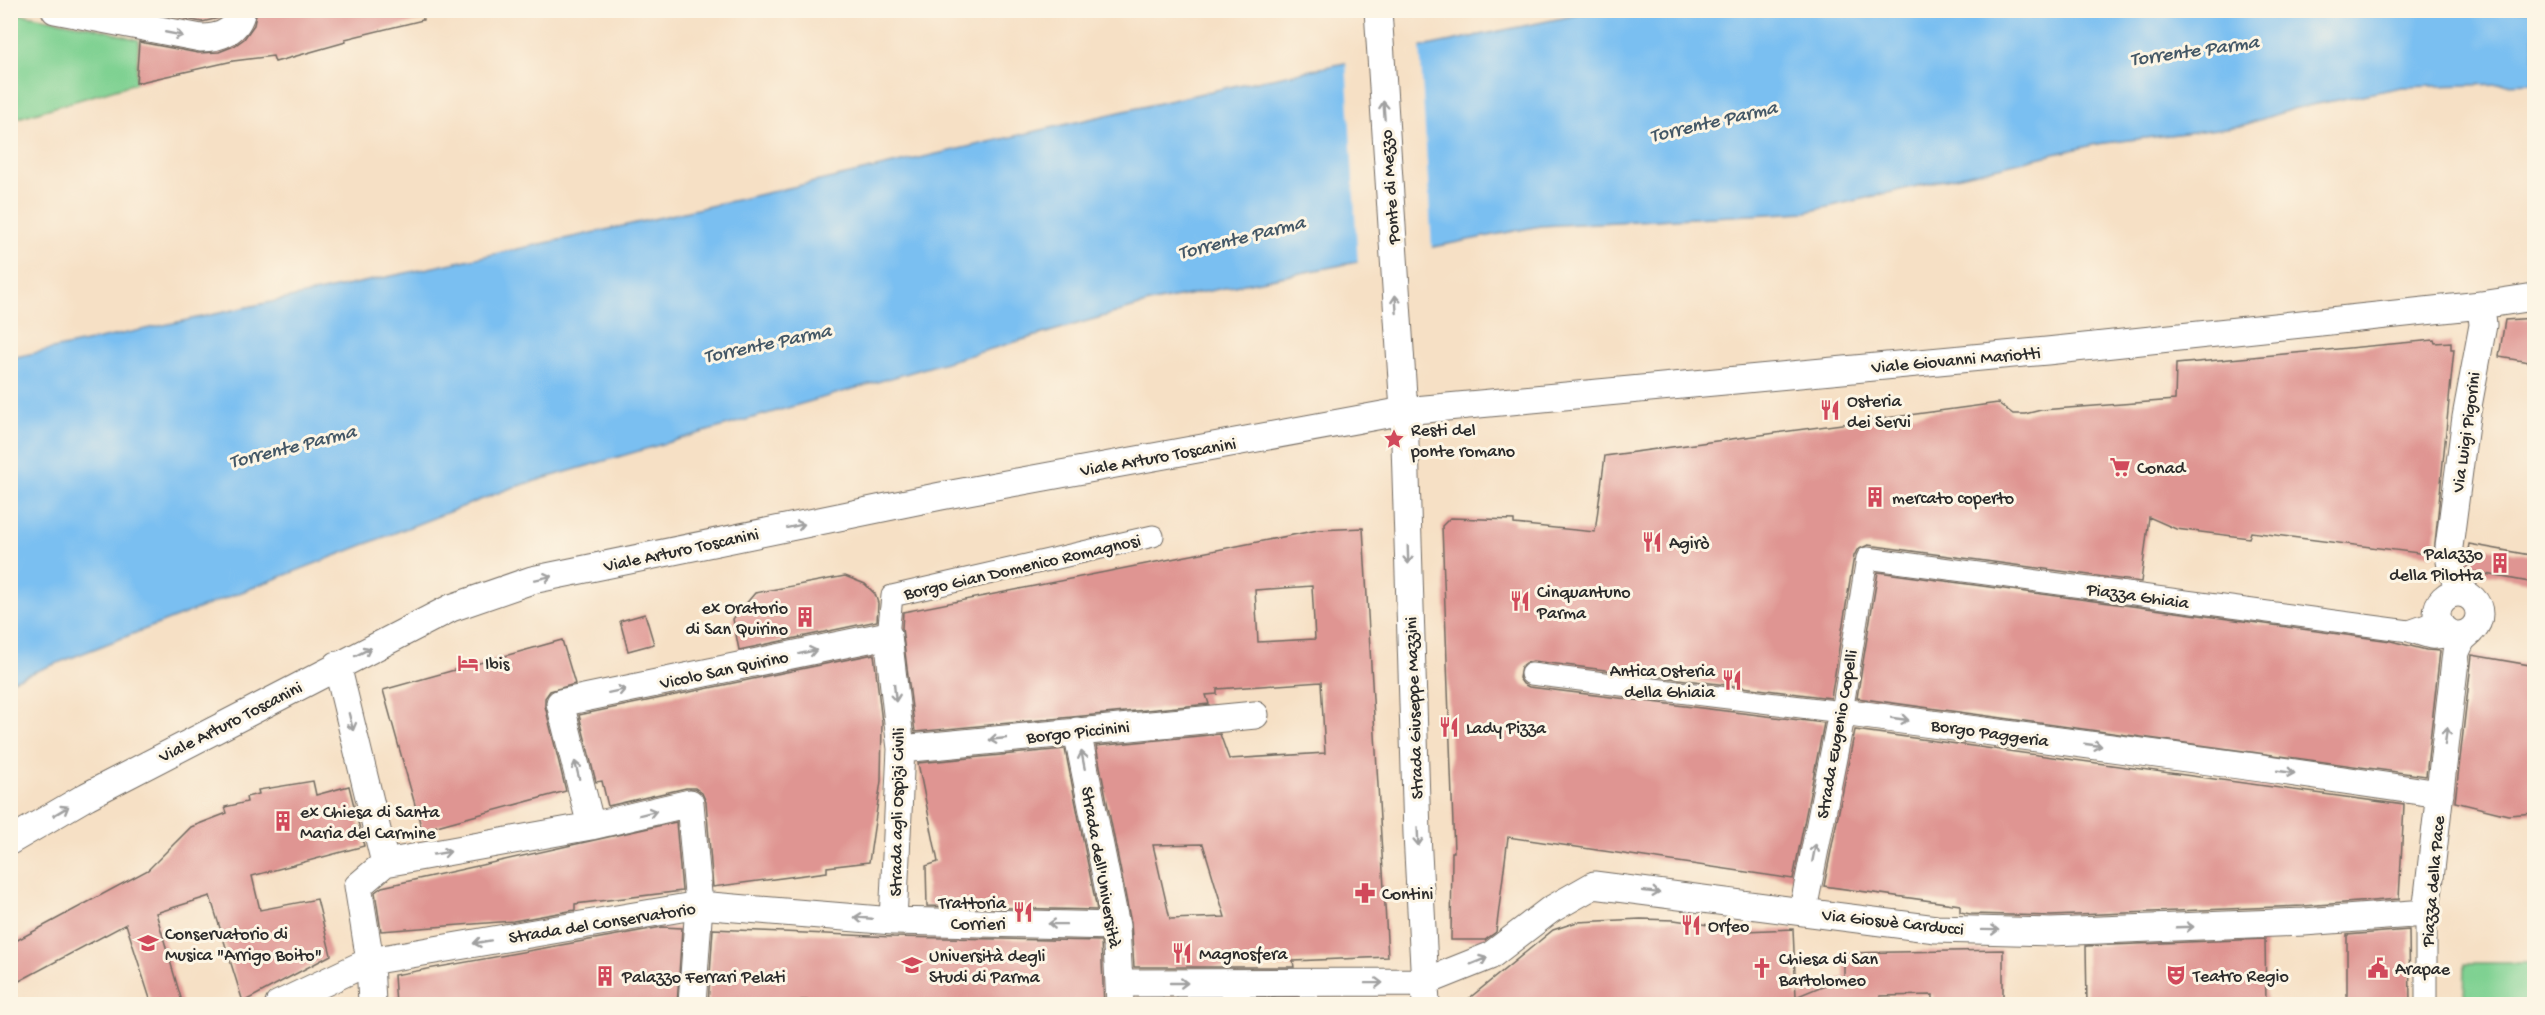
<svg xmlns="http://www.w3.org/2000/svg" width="2545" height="1015" font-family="'Gochi Hand',sans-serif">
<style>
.green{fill:#7fd192;stroke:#557e5e;stroke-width:1.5}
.water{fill:#7abff1;stroke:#52758e;stroke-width:1.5}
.pier{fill:#f6e0c5}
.building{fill:#df9592;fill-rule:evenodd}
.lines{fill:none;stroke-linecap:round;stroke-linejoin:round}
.pedestrian-casing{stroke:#726a61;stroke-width:23}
.minor-casing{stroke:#726a61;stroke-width:29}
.pedestrian{stroke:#fff;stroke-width:21}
.minor{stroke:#fff;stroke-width:27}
.oneway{stroke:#a0a0a0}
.labels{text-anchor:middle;stroke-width:6;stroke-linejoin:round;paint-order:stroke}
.street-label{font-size:18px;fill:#2b2b2b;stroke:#fcf5e5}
.poi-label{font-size:18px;fill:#2b2b2b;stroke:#fcf5e5;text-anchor:start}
.water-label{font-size:20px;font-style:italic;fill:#435766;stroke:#fcf5e5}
</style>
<rect width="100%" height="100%" fill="#fcf5e5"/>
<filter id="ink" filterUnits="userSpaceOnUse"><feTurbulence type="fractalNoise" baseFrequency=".0167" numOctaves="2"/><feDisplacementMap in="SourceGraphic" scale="12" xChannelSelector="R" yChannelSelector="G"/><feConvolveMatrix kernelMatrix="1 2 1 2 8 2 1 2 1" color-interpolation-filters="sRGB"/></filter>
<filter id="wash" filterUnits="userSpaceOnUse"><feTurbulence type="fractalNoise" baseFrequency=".008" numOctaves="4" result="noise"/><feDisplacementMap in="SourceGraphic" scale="24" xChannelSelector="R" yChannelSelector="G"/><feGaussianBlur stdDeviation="1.35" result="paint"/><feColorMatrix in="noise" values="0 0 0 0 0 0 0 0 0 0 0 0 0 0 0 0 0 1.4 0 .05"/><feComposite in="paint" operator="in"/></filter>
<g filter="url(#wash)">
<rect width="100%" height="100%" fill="#f6e0c5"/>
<path class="green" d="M10 12 92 27 139 40 136 83 11 120Z
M2465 963H2534V1004H2464Z"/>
<path class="water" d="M1596 11H2534V83L2402 87 2292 109 2241 126 2097 144 1806 212 1540 226 1153 302 511 488 11 681V358L601 231 1238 85Z"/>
<path class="pier" d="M1420 44 1432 250 1358 265 1346 60Z"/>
<g id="blocks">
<path class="building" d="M141 10H225L219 18 202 22Z
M257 10H422L423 20 345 39 346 42 275 62 273 56 233 61 136 83 139 42 198 53 219 52 234 46 244 39 254 25Z
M2535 318V363L2499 357 2505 320Z
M2434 340 2435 343 2451 342V349H2454L2434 555 2251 532 2249 538 2176 529 2149 517 2141 582 1868 545 1857 550 1854 556 1831 698 1533 661 1526 663 1521 667 1519 678 1523 684 1529 687 1824 723 1793 879 1508 837 1496 932 1485 940H1451L1452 852H1454L1442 526 1450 518 1514 520V524L1595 532 1605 456 1998 403 2013 414H2025L2041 410 2175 400 2176 364Z
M1363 528 1388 957 1293 961 1294 967H1134L1131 923 1096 746 1220 734 1229 759 1325 753 1321 682 1217 689V694L1206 695 1209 704 915 732 902 628 903 612 1318 530ZM1312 586 1315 639 1258 642 1255 590ZM1203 844 1225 917 1170 919 1153 845Z
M2469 544 2535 556V583L2469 571 2466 561Z
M1878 572 2391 641 2426 650 2440 651 2426 776 1857 698Z
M845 576 865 584 875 594 878 603 877 621 739 650 733 619 755 593Z
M645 614 654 644 628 651 620 621Z
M562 640 575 684 550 691 545 698V706L566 791 422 830 383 690Z
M874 654 882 723 881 781 869 862 827 867V872L713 887 706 802 702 793 695 788H686L608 806 602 781 596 782 579 715Z
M2472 655 2535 666V813L2508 815 2455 802Z
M1855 730 2404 805 2399 899 2303 906 2051 916 1970 914 1960 912V905L1824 886Z
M1065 749 1097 910 927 906 926 866 938 862 918 763Z
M313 781 316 795 349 786 364 846 252 876 260 910 317 899 331 955 243 1002 210 896 156 913 183 1005H152L126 924 10 986V944L148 870 191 827 227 813 225 807 247 802 246 797 259 794 258 790Z
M676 822 682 891 575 904V910L513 921 381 931 375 892 382 887Z
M1641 919 1674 920 1722 927V932L1793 929 1796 997 1844 977V953L2003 950V1005H1933V995L1880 996 1881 1005H1461L1553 930 1577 922Z
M662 927 682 928 677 1005H396L394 975Z
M713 929 893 937 1101 941 1104 1005H925L801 1000V1005H708Z
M2409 930 2410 1005H2347V935Z
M2265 939 2266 1005H2087L2086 946Z
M1299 998 1300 1005H1136V999Z"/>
</g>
</g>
<g filter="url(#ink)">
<use href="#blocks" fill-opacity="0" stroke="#726a61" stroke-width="1.5"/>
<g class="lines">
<g class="pedestrian-casing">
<path id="pedestrian" d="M2409 631 2432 623 2437 615
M888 635 892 596 1153 536
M1531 674 1842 712 1867 558 2409 631C2434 640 2430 640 2456 635
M2426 913V1004"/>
</g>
<g class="minor-casing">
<path id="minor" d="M55 10 201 38C220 38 238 31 242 10
M1378 10 1404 411 1417 834 1426 1004
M2437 614a21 21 0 1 1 42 0a21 21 0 1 1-42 0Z
M2466 594C2453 584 2449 563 2449 547L2466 417 2483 325 2481 305
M337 665 385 863
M1077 731 1116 926 1120 1004
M901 749 1255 715
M591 826 560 703 888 635 901 749 893 921
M10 841 87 796 451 608 532 580 941 496 1404 411 2047 351 2481 305 2534 297
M1803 910 1842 712 2261 768 2440 794
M1120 983 1425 982 1490 956 1550 910 1594 885 1936 929 2051 932 2304 922 2426 913 2456 652 2462 639 2470 632
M279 1004 370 961 699 905 893 921 1116 926
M372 1004 370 961 358 886 385 863 591 826 690 803 699 905 692 1004"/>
</g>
<use href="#pedestrian" class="pedestrian"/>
<use href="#minor" class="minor"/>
</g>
<defs><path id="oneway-shaft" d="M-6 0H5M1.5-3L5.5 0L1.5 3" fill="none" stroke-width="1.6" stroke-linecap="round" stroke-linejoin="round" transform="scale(1.5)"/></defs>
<g class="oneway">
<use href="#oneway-shaft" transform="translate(174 34) rotate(11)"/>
<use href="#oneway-shaft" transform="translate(1384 110) rotate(-94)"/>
<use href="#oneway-shaft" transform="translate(1396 304) rotate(-94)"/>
<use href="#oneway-shaft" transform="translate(796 526) rotate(-12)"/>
<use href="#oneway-shaft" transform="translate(1408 555) rotate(88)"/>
<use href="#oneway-shaft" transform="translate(543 578) rotate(-12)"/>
<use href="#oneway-shaft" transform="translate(363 652) rotate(-27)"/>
<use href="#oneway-shaft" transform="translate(808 652) rotate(-12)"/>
<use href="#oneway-shaft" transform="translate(617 691) rotate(-12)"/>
<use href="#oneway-shaft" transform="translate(895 693) rotate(84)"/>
<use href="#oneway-shaft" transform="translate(1900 719) rotate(8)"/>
<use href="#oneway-shaft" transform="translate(351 722) rotate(76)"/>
<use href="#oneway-shaft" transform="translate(2446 736) rotate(-83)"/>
<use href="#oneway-shaft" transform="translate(998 739) rotate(174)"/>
<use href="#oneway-shaft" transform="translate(2093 745) rotate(8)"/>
<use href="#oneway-shaft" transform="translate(1083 760) rotate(-101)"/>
<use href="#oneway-shaft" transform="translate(577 770) rotate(-104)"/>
<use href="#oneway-shaft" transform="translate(2286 772) rotate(8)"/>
<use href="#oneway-shaft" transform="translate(61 811) rotate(-31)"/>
<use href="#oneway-shaft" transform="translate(648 813) rotate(-14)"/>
<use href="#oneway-shaft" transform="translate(1418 837) rotate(87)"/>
<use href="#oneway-shaft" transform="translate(442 853) rotate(-10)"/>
<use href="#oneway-shaft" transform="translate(1814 853) rotate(-79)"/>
<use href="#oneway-shaft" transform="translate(1651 892) rotate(7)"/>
<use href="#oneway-shaft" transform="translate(863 918) rotate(-175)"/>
<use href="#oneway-shaft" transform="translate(1057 924) rotate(-179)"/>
<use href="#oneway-shaft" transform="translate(2185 927) rotate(-2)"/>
<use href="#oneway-shaft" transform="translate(1990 930) rotate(1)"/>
<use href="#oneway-shaft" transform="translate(482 942) rotate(170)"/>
<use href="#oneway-shaft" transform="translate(1479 961) rotate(-22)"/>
<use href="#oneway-shaft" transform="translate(1179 983)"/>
<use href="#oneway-shaft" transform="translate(1374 983) rotate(-1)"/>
</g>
</g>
<defs>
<g id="restaurant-bare" transform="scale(1.62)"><path d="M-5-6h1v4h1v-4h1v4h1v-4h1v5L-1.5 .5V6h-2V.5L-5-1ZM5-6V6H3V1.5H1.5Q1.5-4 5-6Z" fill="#d1495b" stroke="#fcf5e5" stroke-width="2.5" paint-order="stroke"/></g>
<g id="sight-bare" transform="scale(1.62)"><path d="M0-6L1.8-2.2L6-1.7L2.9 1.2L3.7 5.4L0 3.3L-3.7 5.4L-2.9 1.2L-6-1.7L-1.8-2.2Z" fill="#d1495b" stroke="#fcf5e5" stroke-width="2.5" paint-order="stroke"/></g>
<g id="supermarket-bare" transform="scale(1.62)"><path d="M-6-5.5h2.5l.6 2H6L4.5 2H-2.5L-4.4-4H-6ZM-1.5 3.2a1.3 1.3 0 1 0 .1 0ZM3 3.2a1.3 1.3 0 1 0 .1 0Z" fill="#d1495b" stroke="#fcf5e5" stroke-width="2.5" paint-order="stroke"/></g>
<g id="building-bare" transform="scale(1.62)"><path d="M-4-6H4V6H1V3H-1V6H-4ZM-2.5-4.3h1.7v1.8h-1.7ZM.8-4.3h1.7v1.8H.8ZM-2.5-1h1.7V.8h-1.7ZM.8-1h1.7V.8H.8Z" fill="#d1495b" stroke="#fcf5e5" stroke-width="2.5" paint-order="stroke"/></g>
<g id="hotel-bare" transform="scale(1.62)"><path d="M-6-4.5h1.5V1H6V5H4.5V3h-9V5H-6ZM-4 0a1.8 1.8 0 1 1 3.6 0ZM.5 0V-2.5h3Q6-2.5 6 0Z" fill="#d1495b" stroke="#fcf5e5" stroke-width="2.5" paint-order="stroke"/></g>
<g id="pharmacy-bare" transform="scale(1.62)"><path d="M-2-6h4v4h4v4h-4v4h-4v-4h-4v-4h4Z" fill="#d1495b" stroke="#fcf5e5" stroke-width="2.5" paint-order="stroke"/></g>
<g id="university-bare" transform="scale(1.62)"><path d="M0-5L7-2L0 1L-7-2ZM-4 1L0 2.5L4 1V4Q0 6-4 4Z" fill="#d1495b" stroke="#fcf5e5" stroke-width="2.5" paint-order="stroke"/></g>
<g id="church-bare" transform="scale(1.62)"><path d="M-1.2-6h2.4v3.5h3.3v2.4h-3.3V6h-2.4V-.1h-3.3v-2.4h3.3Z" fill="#d1495b" stroke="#fcf5e5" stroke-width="2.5" paint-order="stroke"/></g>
<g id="civic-bare" transform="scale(1.62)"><path d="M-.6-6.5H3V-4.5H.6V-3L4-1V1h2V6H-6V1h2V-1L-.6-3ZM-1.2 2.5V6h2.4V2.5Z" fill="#d1495b" stroke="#fcf5e5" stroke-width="2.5" paint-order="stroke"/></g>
<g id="theatre-bare" transform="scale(1.62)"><path d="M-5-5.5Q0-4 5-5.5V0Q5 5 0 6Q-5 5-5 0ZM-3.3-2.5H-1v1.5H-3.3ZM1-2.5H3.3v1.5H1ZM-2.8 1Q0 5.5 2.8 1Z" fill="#d1495b" stroke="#fcf5e5" stroke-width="2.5" paint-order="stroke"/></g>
</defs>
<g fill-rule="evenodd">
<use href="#restaurant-bare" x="1830" y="410"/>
<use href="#sight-bare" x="1394" y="439"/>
<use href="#supermarket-bare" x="2120" y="467"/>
<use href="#building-bare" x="1875" y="497"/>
<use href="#restaurant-bare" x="1652" y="542"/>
<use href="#building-bare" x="2500" y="563"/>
<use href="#restaurant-bare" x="1520" y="601"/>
<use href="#building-bare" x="805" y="617"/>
<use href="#hotel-bare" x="468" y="663"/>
<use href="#restaurant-bare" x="1732" y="680"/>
<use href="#restaurant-bare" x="1449" y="727"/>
<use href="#building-bare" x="283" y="821"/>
<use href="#pharmacy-bare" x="1365" y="893"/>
<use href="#restaurant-bare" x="1023" y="912"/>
<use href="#restaurant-bare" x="1691" y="925"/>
<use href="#university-bare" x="148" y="943"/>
<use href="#restaurant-bare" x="1182" y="953"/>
<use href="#university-bare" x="912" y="965"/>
<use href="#church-bare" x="1762" y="968"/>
<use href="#civic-bare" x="2378" y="968"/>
<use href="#theatre-bare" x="2176" y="975"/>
<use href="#building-bare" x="605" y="976"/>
</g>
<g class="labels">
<g class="street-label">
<text transform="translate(1389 187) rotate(-94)" y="6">Ponte di Mezzo</text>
<text transform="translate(1956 359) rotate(-5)" y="6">Viale Giovanni Mariotti</text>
<text transform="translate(2465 432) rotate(-82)" y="6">Via Luigi Pigorini</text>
<text transform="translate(1158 456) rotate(-10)" y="6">Viale Arturo Toscanini</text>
<text transform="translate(681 549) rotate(-12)" y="6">Viale Arturo Toscanini</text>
<text transform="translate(1022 566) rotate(-13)" y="6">Borgo Gian Domenico Romagnosi</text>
<text transform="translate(2138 595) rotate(8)" y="6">Piazza Ghiaia</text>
<text transform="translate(724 669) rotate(-12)" y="6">Vicolo San Quirino</text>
<text transform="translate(1413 708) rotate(-92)" y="6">Strada Giuseppe Mazzini</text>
<text transform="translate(230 721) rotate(-27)" y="6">Viale Arturo Toscanini</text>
<text transform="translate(1078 731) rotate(-6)" y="6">Borgo Piccinini</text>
<text transform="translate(1990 732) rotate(8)" y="6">Borgo Paggeria</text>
<text transform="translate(1836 734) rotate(-80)" y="6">Strada Eugenio Copelli</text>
<text transform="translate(896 812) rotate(-89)" y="6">Strada agli Ospizi Civili</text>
<text transform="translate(1102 867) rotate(80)" y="6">Strada dell'Università</text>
<text transform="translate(2432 881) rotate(-85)" y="6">Piazza della Pace</text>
<text transform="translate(1893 921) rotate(6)" y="6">Via Giosuè Carducci</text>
<text transform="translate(602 922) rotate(-9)" y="6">Strada del Conservatorio</text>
</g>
<g class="poi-label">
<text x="1847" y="406">Osteria<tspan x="1847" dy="21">dei Servi</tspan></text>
<text x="1411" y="435">Resti del<tspan x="1411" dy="21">ponte romano</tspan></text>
<text x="2137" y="473">Conad</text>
<text x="1892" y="503">mercato coperto</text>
<text x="1669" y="548">Agirò</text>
<text x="2483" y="559" text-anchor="end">Palazzo<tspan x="2483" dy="21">della Pilotta</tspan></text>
<text x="1537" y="597">Cinquantuno<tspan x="1537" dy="21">Parma</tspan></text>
<text x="788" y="613" text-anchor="end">ex Oratorio<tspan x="788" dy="21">di San Quirino</tspan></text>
<text x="485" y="669">Ibis</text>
<text x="1715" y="676" text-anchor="end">Antica Osteria<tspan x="1715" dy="21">della Ghiaia</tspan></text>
<text x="1466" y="733">Lady Pizza</text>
<text x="300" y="817">ex Chiesa di Santa<tspan x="300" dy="21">Maria del Carmine</tspan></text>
<text x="1382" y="899">Contini</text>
<text x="1006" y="908" text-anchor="end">Trattoria<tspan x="1006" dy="21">Corrieri</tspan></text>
<text x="1708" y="931">Orfeo</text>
<text x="165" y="939">Conservatorio di<tspan x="165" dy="21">Musica "Arrigo Boito"</tspan></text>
<text x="1199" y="959">Magnosfera</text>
<text x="929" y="961">Università degli<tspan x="929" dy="21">Studi di Parma</tspan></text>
<text x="1779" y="964">Chiesa di San<tspan x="1779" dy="21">Bartolomeo</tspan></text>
<text x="2395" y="974">Arapae</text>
<text x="2193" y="981">Teatro Regio</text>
<text x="622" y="982">Palazzo Ferrari Pelati</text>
</g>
<g class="water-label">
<text transform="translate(2194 49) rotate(-8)" y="7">Torrente Parma</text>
<text transform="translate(1713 120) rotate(-13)" y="7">Torrente Parma</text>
<text transform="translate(1241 236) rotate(-14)" y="7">Torrente Parma</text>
<text transform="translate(767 342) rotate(-12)" y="7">Torrente Parma</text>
<text transform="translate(292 445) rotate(-14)" y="7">Torrente Parma</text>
</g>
</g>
<rect width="2545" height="1015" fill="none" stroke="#fcf5e5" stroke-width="36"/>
</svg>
